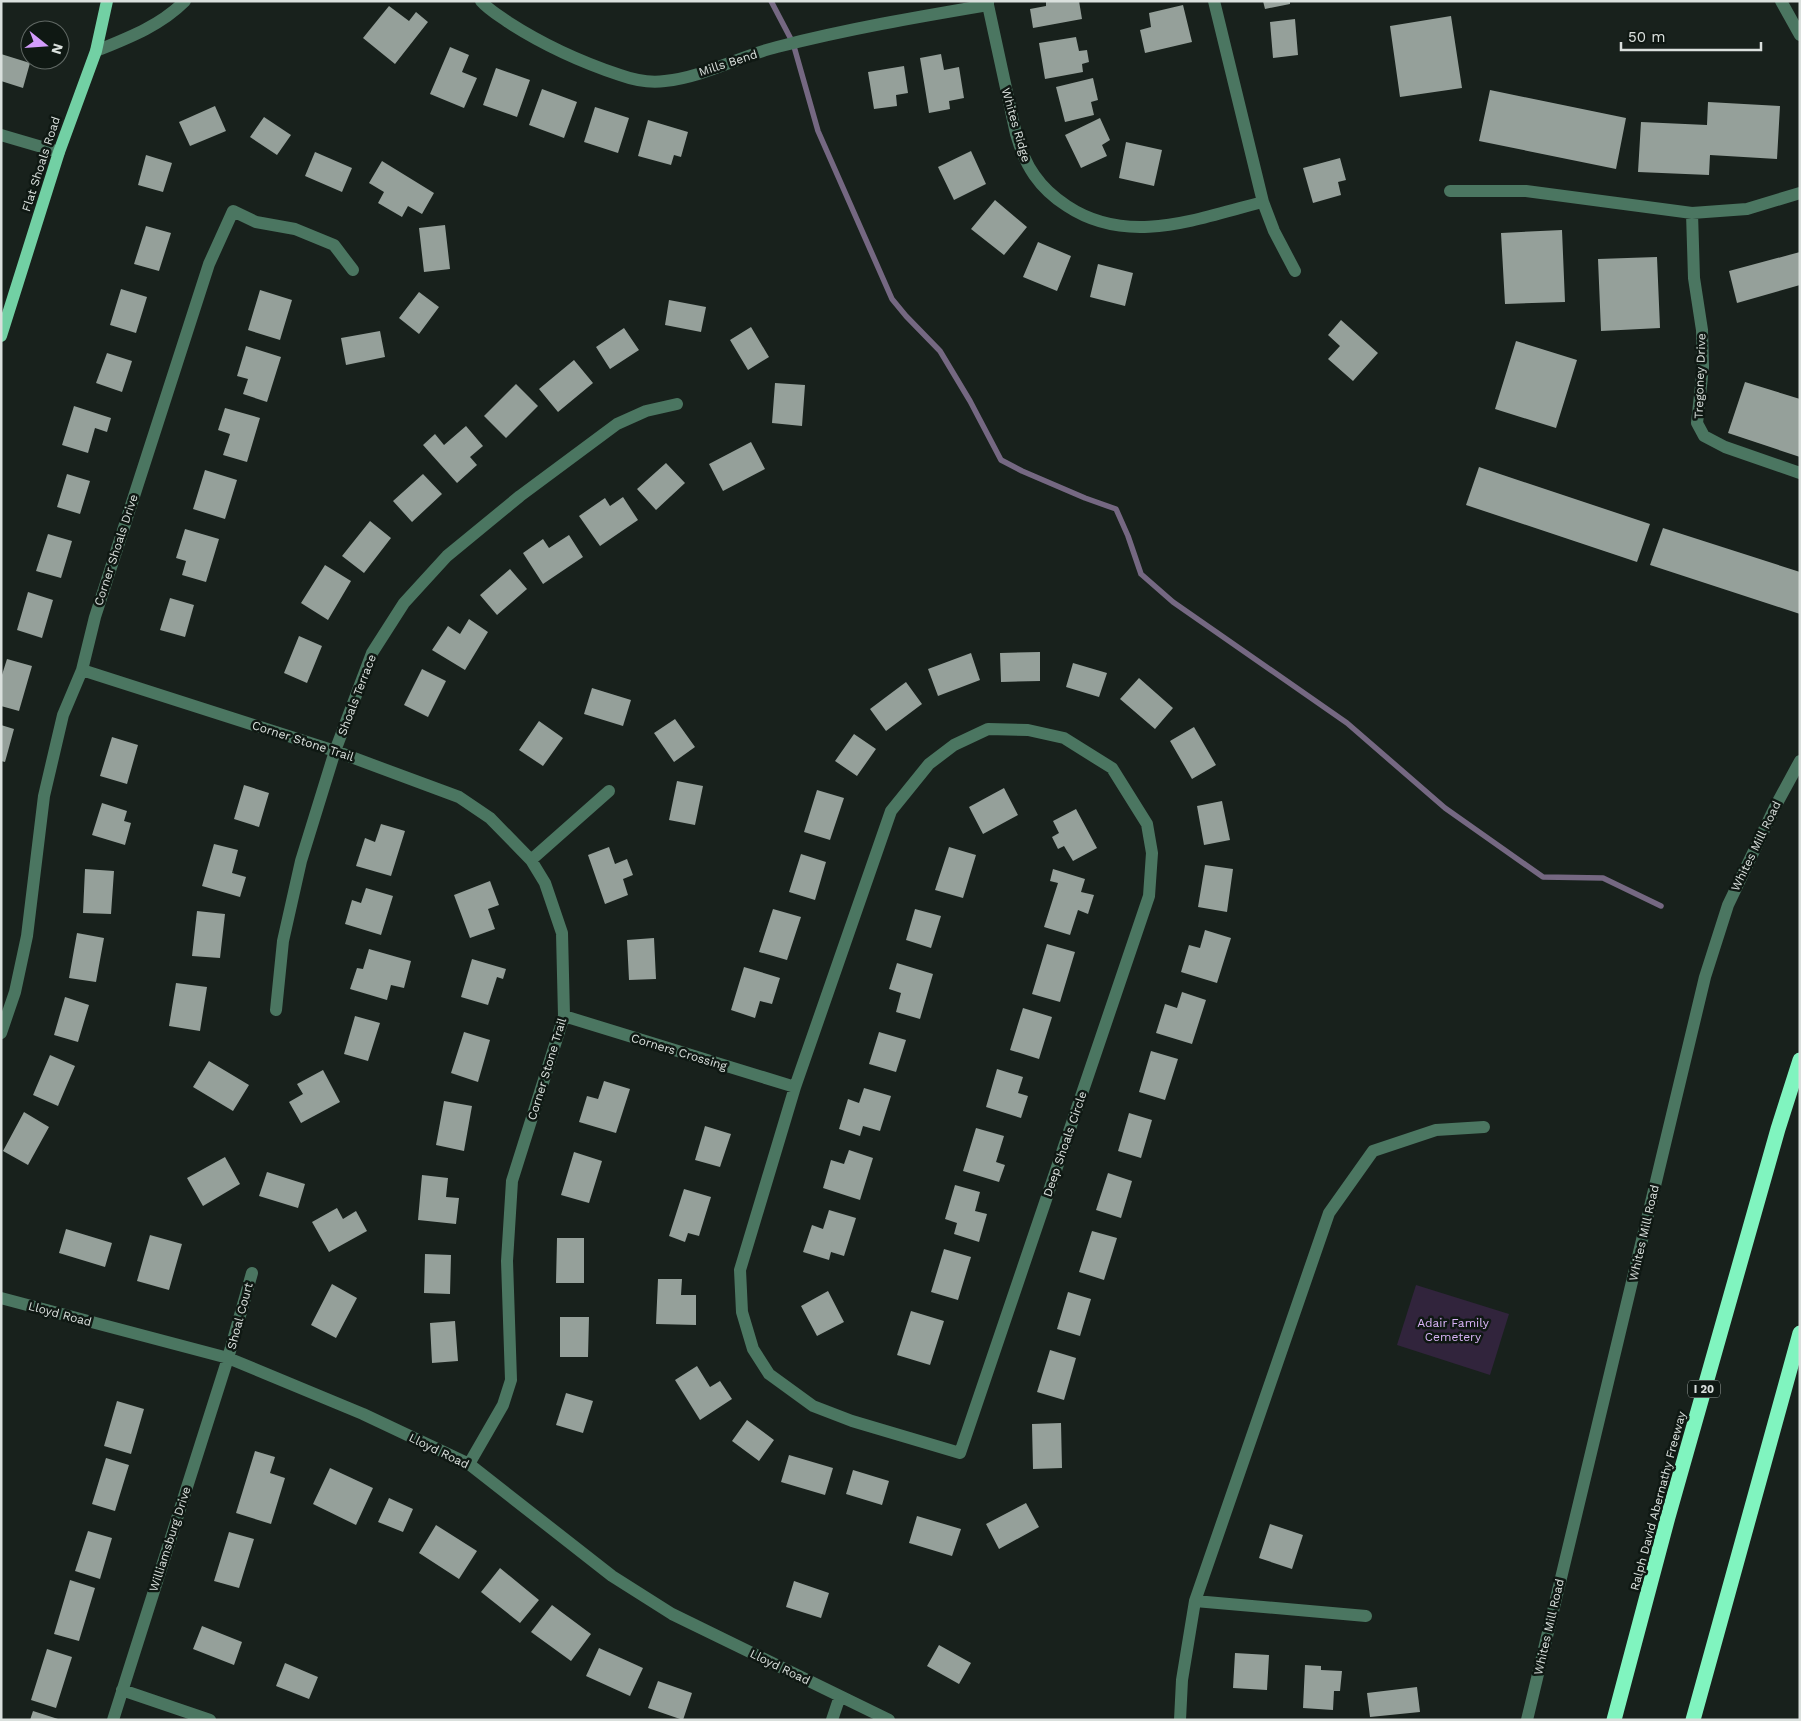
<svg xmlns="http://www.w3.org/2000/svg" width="1801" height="1721" font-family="'Work Sans',sans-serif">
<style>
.green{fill:#31243c}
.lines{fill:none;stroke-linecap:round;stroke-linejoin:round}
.stream{stroke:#756882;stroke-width:5.5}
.building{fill:#95a09a}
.minor{stroke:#4b7661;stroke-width:12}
.major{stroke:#72d0a4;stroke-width:12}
.highway{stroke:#80f4bf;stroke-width:15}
.labels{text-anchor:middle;stroke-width:5;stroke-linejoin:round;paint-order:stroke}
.shield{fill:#0f1813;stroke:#9da4a0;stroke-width:1}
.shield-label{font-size:11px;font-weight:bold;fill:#dae0dd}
.street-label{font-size:12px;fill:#dae0dd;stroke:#0f1813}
.park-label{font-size:12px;fill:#d9b4f7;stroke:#0f1813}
</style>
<rect width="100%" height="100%" fill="#18211c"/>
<path class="green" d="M1416 1285 1509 1314 1490 1375 1397 1345Z"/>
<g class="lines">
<path class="stream" d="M771 1 793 43 818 131 892 299 906 316 940 351 970 401 1001 460 1022 471 1085 498 1116 509 1128 536 1141 574 1173 602 1347 723 1445 808 1543 877 1603 878 1661 906"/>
</g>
<path class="building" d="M1046 1H1079L1082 19 1033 28 1030 9 1046 6Z
M1263 1H1290V4L1265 9Z
M1183 5 1192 42 1145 53 1140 30 1151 27 1149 13Z
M389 6 409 21 416 12 428 22 395 64 363 38Z
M1451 16 1462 88 1400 97 1390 26Z
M1295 19 1298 55 1273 58 1270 22Z
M1076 37 1079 51 1087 50 1089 62 1082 64 1083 72 1045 79 1039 43Z
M450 47 469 55 462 72 477 78 464 108 430 94Z
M1 54 30 63 23 88 1 81Z
M941 54 944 70 959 67 964 98 949 101 950 109 929 113 920 58Z
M904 66 908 93 896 95 897 106 874 109 868 72Z
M496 68 530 80 517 117 483 105Z
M1093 78 1098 100 1091 102 1094 115 1065 122 1056 87Z
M542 89 577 102 564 138 529 125Z
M1490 90 1626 118 1616 169 1479 141Z
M1708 102 1780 106 1777 159 1710 155 1709 175 1638 172 1641 122 1707 125Z
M215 106 226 131 190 146 179 122Z
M595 107 629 118 618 153 584 142Z
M264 117 291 135 277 155 250 137Z
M1100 118 1110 140 1102 145 1107 156 1081 168 1065 135Z
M648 120 688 132 681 157 674 155 671 165 638 156Z
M1126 142 1162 150 1154 186 1119 178Z
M971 151 986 184 954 200 938 167Z
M315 152 352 168 342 192 305 176Z
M146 155 172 163 163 192 138 185Z
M1340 158 1346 180 1338 182 1341 195 1313 203 1303 168Z
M382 161 434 193 422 214 408 206 402 217 378 203 384 192 369 183Z
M995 200 1027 227 1004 255 971 229Z
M445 225 450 269 424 272 419 228Z
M146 226 171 233 159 271 134 264Z
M1562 230 1565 302 1505 304 1501 233Z
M1038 242 1071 256 1057 291 1023 277Z
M1800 252V285L1737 303 1729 271Z
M1657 257 1660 328 1601 331 1598 259Z
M1098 264 1133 273 1125 306 1090 297Z
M121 289 147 297 136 333 110 325Z
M260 290 292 300 280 340 248 330Z
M419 292 439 307 419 334 399 318Z
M669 300 706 307 701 332 665 325Z
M1341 320 1378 353 1353 381 1328 359 1340 346 1328 335Z
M751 327 769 357 748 370 730 340Z
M624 328 639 350 610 369 596 347Z
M380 331 385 357 346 365 341 338Z
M1516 341 1577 360 1556 428 1495 409Z
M246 346 281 357 267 402 243 394 248 379 237 376Z
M107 353 132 361 122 392 96 383Z
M574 360 593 383 558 412 539 389Z
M1745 382 1800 399V457L1728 433Z
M775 383 805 385 802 426 772 423Z
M516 384 538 406 506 438 484 416Z
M74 406 111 418 107 432 95 428 88 453 62 445Z
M225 408 260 418 247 462 223 455 230 434 218 430Z
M466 426 483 446 470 457 477 465 457 483 423 445 435 434 444 445Z
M751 442 765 469 723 491 709 464Z
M666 463 685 483 656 510 637 489Z
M1479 467 1650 524 1637 562 1466 505Z
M205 470 237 480 225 519 193 509Z
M67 474 90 481 80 514 57 507Z
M423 474 442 494 412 522 393 501Z
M623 497 638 520 600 546 579 516 605 498 610 506Z
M370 521 391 538 364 573 342 556Z
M1663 528 1800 572V614L1650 565Z
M185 529 219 539 206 582 182 575 186 561 176 558Z
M48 534 72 541 61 578 36 571Z
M569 535 583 557 543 584 523 553 543 539 549 548Z
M325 565 351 581 328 620 301 603Z
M510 569 527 589 497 615 480 595Z
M28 592 53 600 42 638 17 630Z
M170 598 194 605 185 637 160 630Z
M469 619 488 632 465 670 432 650 448 626 460 634Z
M299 636 322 646 307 683 284 673Z
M1040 652V681L1001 682 1000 653Z
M971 653 980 680 938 696 928 669Z
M7 659 32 666 19 711 1 706V678Z
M1073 663 1107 673 1099 697 1066 687Z
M422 669 446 681 428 717 404 705Z
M1139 678 1173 708 1155 729 1120 699Z
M906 682 922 704 886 731 870 709Z
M592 688 631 700 623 726 584 714Z
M675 719 695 747 674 762 654 733Z
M539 721 563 738 543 766 519 750Z
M1 725 14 729 5 762 1 761Z
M1194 727 1216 765 1192 779 1170 741Z
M854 734 876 749 857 776 835 761Z
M112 737 138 745 127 784 100 776Z
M677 781 703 786 695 825 669 820Z
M244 785 269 793 259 827 234 819Z
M1004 788 1018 815 983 834 969 807Z
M817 790 844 798 830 840 804 832Z
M1222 801 1230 840 1204 845 1197 806Z
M102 803 127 811 124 821 131 823 125 845 92 835Z
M1076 809 1097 848 1073 861 1064 846 1058 849 1052 837 1059 833 1053 821Z
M381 824 405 831 391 876 356 866 365 838 375 842Z
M214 844 238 850 232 873 246 877 240 897 202 886Z
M609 847 615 864 627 859 633 875 623 879 628 895 605 904 588 855Z
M949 847 976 855 963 898 935 890Z
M801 854 826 862 815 900 789 892Z
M1205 865 1233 869 1227 912 1198 907Z
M85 869 114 871 111 914 83 913Z
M1053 869 1085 879 1081 892 1094 895 1088 914 1078 910 1070 935 1044 927 1058 883 1050 881Z
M490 881 499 905 488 909 495 929 470 938 454 895Z
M366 888 393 896 381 935 345 924 352 900 361 903Z
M773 909 801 917 787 960 759 952Z
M915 909 941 916 931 948 906 940Z
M197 911 225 914 220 958 192 956Z
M1205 930 1231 938 1217 983 1181 972 1189 945 1200 948Z
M77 933 104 938 96 982 69 978Z
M654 938 656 979 629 980 627 940Z
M1047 944 1075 952 1060 1002 1032 994Z
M369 949 411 961 404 988 391 985 387 1000 350 989 357 968 363 969Z
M472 959 506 969 503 979 497 977 488 1005 461 997Z
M897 963 933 974 920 1019 896 1012 901 993 889 989Z
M744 967 780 978 772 1004 760 1001 755 1018 731 1010Z
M176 983 207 987 200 1031 169 1026Z
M1182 992 1206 1000 1192 1044 1156 1033 1165 1004 1177 1008Z
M65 997 89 1005 78 1042 54 1035Z
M1023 1008 1052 1017 1039 1059 1010 1050Z
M355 1016 380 1023 368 1061 344 1054Z
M464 1032 490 1040 478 1082 451 1073Z
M879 1032 906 1040 896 1072 869 1064Z
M1151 1051 1178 1059 1165 1100 1139 1092Z
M50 1055 75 1066 58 1106 33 1095Z
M209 1061 249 1085 233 1111 193 1087Z
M997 1069 1023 1077 1018 1093 1028 1096 1021 1118 986 1107Z
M323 1070 340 1102 301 1123 289 1102 303 1094 297 1084Z
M604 1081 630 1089 616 1133 579 1122 587 1096 598 1099Z
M864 1088 891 1096 880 1131 863 1126 860 1136 839 1129 848 1099 859 1103Z
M444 1101 472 1106 464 1151 436 1145Z
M24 1112 49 1127 28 1165 3 1151Z
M1129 1113 1152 1120 1141 1158 1118 1151Z
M705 1126 731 1134 720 1167 695 1160Z
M976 1128 1004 1136 996 1162 1005 1165 999 1182 963 1171Z
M849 1150 873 1158 860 1200 823 1188 831 1160 844 1164Z
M574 1152 602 1161 589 1203 561 1195Z
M225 1157 240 1184 203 1206 187 1178Z
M267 1172 305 1184 298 1208 259 1196Z
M1108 1173 1132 1181 1121 1218 1096 1210Z
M422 1175 448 1178 446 1197 459 1198 456 1224 418 1220Z
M955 1185 980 1192 975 1211 987 1214 979 1242 954 1234 957 1223 945 1219Z
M684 1189 711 1197 699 1236 688 1233 685 1242 669 1236Z
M337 1208 343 1219 356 1211 367 1231 329 1252 312 1222Z
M829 1210 856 1218 844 1256 831 1252 829 1260 803 1252 812 1225 823 1229Z
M66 1229 112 1243 105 1267 59 1253Z
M1092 1231 1117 1238 1104 1280 1079 1272Z
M150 1235 182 1244 169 1290 137 1281Z
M557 1238H584V1283H556Z
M944 1249 971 1257 958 1300 931 1292Z
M425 1254 451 1255 450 1294 424 1293Z
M658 1279H682L681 1295H696V1325L656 1324Z
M332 1284 357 1298 336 1338 311 1325Z
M828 1291 844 1322 817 1336 801 1306Z
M1068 1292 1091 1299 1080 1336 1057 1329Z
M911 1311 944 1321 930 1365 897 1355Z
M560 1317H589L588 1357H560Z
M455 1321 458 1361 432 1363 430 1323Z
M1050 1350 1076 1358 1064 1400 1037 1392Z
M697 1366 710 1387 720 1381 732 1399 700 1420 675 1380Z
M566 1393 593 1401 583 1433 556 1425Z
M117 1401 144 1409 131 1454 104 1446Z
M747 1420 774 1440 759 1461 732 1441Z
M1061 1423 1062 1468 1033 1469 1032 1424Z
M255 1451 275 1457 270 1473 285 1478 271 1524 236 1513Z
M789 1455 833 1468 825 1495 781 1482Z
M106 1458 129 1465 115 1511 92 1504Z
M330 1468 373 1488 356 1525 313 1504Z
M853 1470 889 1481 882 1505 846 1494Z
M389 1498 413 1509 403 1532 378 1522Z
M1026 1503 1039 1527 999 1549 986 1524Z
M917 1516 961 1529 952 1556 909 1543Z
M1270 1524 1303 1535 1292 1569 1259 1558Z
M436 1525 477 1551 459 1579 419 1553Z
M88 1531 112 1538 100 1579 75 1571Z
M229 1532 254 1539 239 1588 214 1581Z
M500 1568 539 1600 520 1623 481 1592Z
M70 1580 95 1588 79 1641 54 1634Z
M794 1581 829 1593 821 1618 786 1607Z
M552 1605 591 1634 571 1661 531 1632Z
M202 1626 242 1642 234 1665 193 1649Z
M939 1645 971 1663 959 1684 927 1666Z
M599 1648 643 1668 630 1696 586 1676Z
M47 1649 72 1657 56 1708 31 1700Z
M1235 1653 1269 1655 1267 1690 1233 1688Z
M285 1663 318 1677 309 1699 276 1686Z
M1305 1665 1321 1666V1670L1342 1671 1340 1691H1334L1333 1710 1303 1708Z
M658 1681 692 1693 683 1720 648 1708Z
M1417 1687 1420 1712 1370 1717 1367 1693Z
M33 1711 58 1719V1720H30Z"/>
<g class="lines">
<path class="minor" d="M481 1C489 10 498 15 508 22 542 44 581 62 620 75 634 80 651 83 665 81 704 77 740 56 777 47 847 29 917 17 988 5V1
M1781 1 1800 35
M988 5 1016 134C1025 166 1039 188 1067 206 1129 247 1198 218 1263 202L1214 1
M96 51C128 38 160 26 185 1
M1 135 59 152
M1450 191H1526L1692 213 1747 209 1800 193
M1263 202 1274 231 1295 271
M1692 213 1694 278 1702 330 1703 367 1697 423 1704 436 1725 447 1800 473
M82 670 335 751 459 797 490 818 531 860 545 883 562 933 564 1016 512 1181 507 1261 511 1380 503 1405 469 1464
M988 729 1028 730 1064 738 1112 768 1147 824 1152 853 1149 896 960 1453 852 1421 813 1406 769 1374 753 1349 742 1312 740 1270 795 1087 891 811 929 764 954 745Z
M531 860 609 791
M276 1010 283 941 301 861 335 751 372 653 404 603 447 556 520 496 617 424 646 411 677 404
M564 1016 795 1087
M1 1033 15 992 27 936 44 796 63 715 82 670 95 617 209 264 233 211 256 222 295 229 334 245 353 270
M1 1298 228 1358 363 1414 469 1464 612 1576 672 1614 889 1720
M1195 1601 1366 1616
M122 1690 210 1720
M113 1720 228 1358 252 1273
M832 1720 840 1696
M1180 1720 1182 1680 1195 1601 1329 1213 1373 1151 1436 1130 1484 1127
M1527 1720 1705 977 1728 905 1775 807 1800 761"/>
<path class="major" d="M1 336 59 152 96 51 107 1"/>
<path class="highway" d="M1614 1720 1668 1517 1778 1129 1800 1060
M1693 1720 1800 1333"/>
</g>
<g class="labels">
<rect class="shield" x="1688" y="1380.5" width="32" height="17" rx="4"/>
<g class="shield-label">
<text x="1704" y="1393">I 20</text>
</g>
<g class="street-label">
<text transform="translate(728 63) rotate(-18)" y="4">Mills Bend</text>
<text transform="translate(1016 125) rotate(74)" y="4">Whites Ridge</text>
<text transform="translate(41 164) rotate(-72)" y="4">Flat Shoals Road</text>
<text transform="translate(1700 376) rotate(-88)" y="4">Tregoney Drive</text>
<text transform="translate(116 550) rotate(-72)" y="4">Corner Shoals Drive</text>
<text transform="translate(357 695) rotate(-69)" y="4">Shoals Terrace</text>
<text transform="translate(303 741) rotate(18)" y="4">Corner Stone Trail</text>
<text transform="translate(1756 846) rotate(-64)" y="4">Whites Mill Road</text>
<text transform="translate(679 1052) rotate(17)" y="4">Corners Crossing</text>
<text transform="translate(547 1069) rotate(-73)" y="4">Corner Stone Trail</text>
<text transform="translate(1065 1144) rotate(-71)" y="4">Deep Shoals Circle</text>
<text transform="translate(1644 1233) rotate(-77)" y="4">Whites Mill Road</text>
<text transform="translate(60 1314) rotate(15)" y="4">Lloyd Road</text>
<text transform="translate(240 1316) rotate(-75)" y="4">Shoal Court</text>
<text transform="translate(439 1451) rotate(26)" y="4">Lloyd Road</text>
<text transform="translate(1658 1501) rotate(-75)" y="4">Ralph David Abernathy Freeway</text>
<text transform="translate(170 1539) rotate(-72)" y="4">Williamsburg Drive</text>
<text transform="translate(1549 1627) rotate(-77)" y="4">Whites Mill Road</text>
<text transform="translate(780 1667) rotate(26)" y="4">Lloyd Road</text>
</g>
<g class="park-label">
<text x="1453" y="1327">Adair Family<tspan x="1453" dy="14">Cemetery</tspan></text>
</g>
</g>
<rect width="1801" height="1721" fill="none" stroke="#dae0dd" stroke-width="5"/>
<g transform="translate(45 45) rotate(107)"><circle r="24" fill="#0f1813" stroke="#606864"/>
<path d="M0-4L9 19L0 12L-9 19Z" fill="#d39cfc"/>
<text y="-8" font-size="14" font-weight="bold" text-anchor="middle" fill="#dae0dd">N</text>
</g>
<path d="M1621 42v8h140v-8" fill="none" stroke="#dae0dd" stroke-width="2.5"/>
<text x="1628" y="42" font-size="15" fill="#dae0dd" stroke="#0f1813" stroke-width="4" paint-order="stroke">50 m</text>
</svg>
